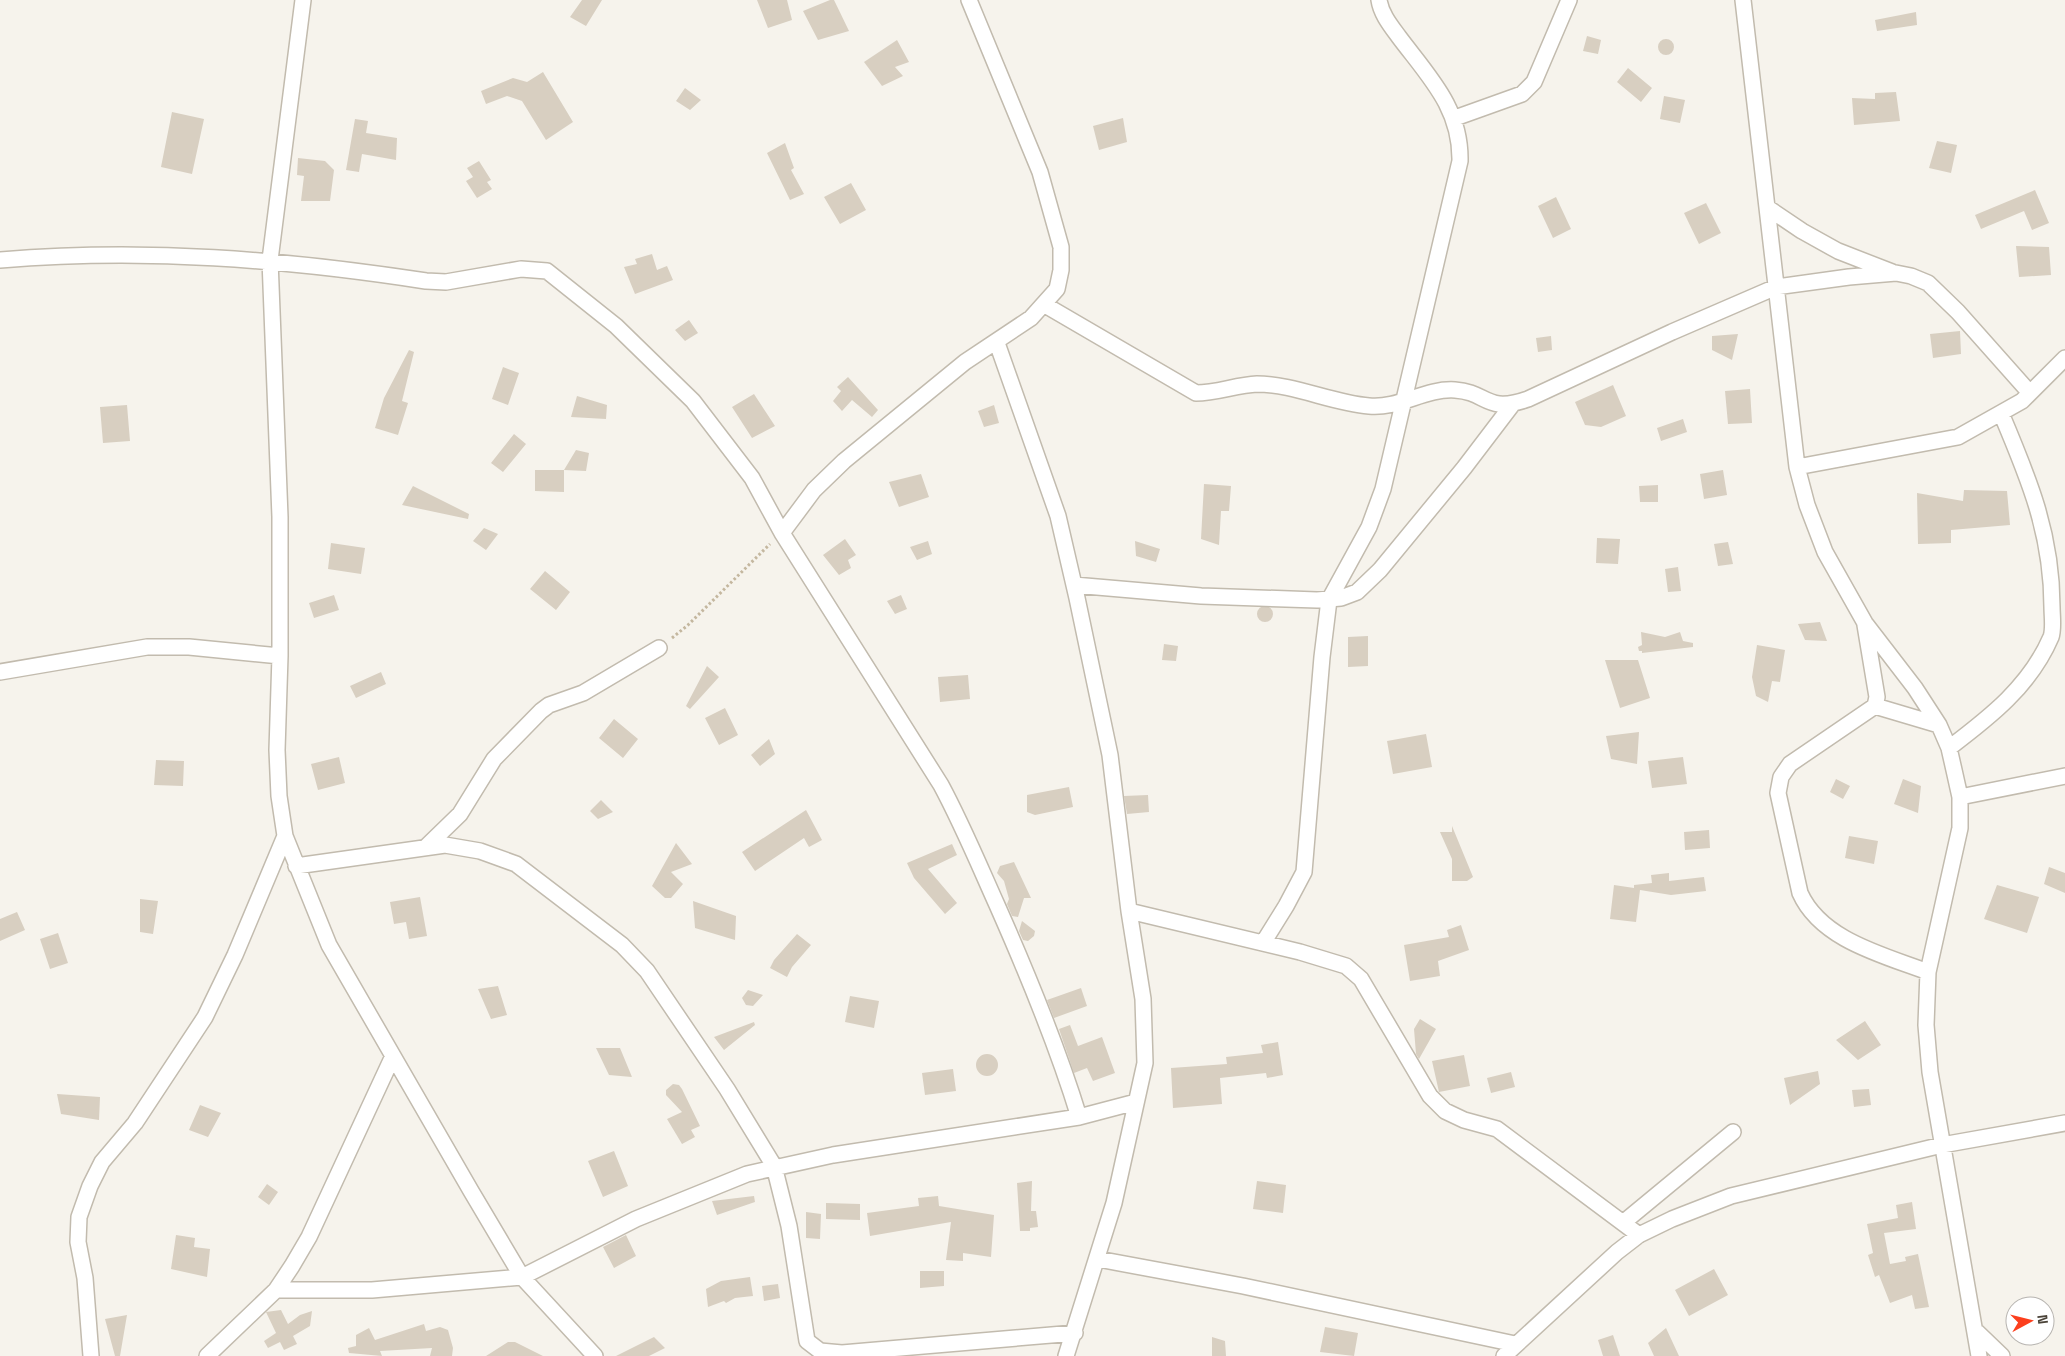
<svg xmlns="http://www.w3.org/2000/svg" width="2065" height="1356" font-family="'Space Grotesk',sans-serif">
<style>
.building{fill:#d8cfc1}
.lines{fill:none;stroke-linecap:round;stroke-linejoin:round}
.street-casing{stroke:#c2bbae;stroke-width:18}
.path{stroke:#c4b79f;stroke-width:3;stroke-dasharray:2.5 2.5;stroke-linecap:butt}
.street{stroke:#fff;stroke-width:15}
</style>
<rect width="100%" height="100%" fill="#f6f3ec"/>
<path class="building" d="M582 0H602L586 26 570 17Z
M757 0H787L792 20 768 28Z
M830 0H834L849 31 818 40 803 11Z
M1916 12 1917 25 1877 31 1875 20Z
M1587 36 1601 40 1598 54 1583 51Z
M1658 47a8 8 0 1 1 16 0a8 8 0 1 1-16 0Z
M897 40 909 62 895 67 903 76 882 86 864 62Z
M1628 68 1652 88 1641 102 1617 82Z
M543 72 573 122 546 140 522 101 507 96 486 104 481 91 513 78 527 82Z
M685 88 701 100 690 110 676 101Z
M1896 92 1900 121 1854 125 1852 98 1875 99V93Z
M1664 96 1685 100 1680 123 1660 119Z
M172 112 204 119 192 174 161 167Z
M1123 118 1127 142 1099 150 1093 126Z
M355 119 368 121 366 133 397 138 396 160 362 154 359 172 346 170Z
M1937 141 1957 145 1951 173 1929 168Z
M785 143 794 168 791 170 804 194 790 200 767 153Z
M298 158 325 161 334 170 330 201H301L304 176 297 175Z
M479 161 491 180 487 182 492 189 477 198 466 181 473 177 467 168Z
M851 183 866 210 840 224 824 197Z
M2035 190 2049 223 2032 230 2024 211 1981 229 1975 215Z
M1556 197 1571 229 1553 238 1538 206Z
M1706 203 1721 233 1699 244 1684 213Z
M2016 246 2049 247 2051 275 2019 277Z
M652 254 657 270 667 266 673 280 635 294 624 267 637 264 635 259Z
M689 320 698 333 685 341 675 330Z
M1960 331 1961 354 1933 358 1930 334Z
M1738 334 1732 360 1712 350V336Z
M1551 336 1552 350 1538 352 1536 338Z
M409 350 414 352 402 401 408 403 398 435 375 428 384 398Z
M503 367 519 373 508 405 492 399Z
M848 377 878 410 872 417 852 400 842 411 833 401 841 391 837 387Z
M1613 385 1626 416 1601 427 1585 425 1575 402Z
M1750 389 1752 423 1728 424 1725 391Z
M754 394 775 426 752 438 732 407Z
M577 396 607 405 606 419 571 417Z
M127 405 130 441 103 443 100 407Z
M994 405 999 423 984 427 978 411Z
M1683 419 1687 432 1661 441 1657 428Z
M514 434 526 444 503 472 491 463Z
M576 450 589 453 586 471 564 470Z
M535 470H564V492L535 491Z
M1723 470 1727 495 1704 499 1700 474Z
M921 474 929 497 899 507 889 482Z
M1204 484 1231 486 1229 511H1221L1219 545 1201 539Z
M1658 485V502H1640L1639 486Z
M413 486 469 514 468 519 402 505Z
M1964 490 2007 491 2010 525 1951 530V543L1918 544 1917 493 1963 501Z
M484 528 498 534 486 550 473 541Z
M1597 538 1620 539 1618 564 1596 563Z
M845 539 856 555 848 560 851 568 839 575 823 555Z
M928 541 932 554 917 560 910 547Z
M1135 541 1160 549 1156 562 1136 556Z
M1728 542 1733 564 1718 566 1714 544Z
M331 543 365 548 361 574 328 569Z
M1678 567 1681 591 1668 592 1665 569Z
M545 571 570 592 556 610 530 589Z
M334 595 339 610 314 618 309 603Z
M901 595 907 609 895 614 887 601Z
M1257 614a8 8 0 1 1 16 0a8 8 0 1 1-16 0Z
M1820 622 1827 641 1805 640 1798 624Z
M1641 632 1665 637 1680 632 1683 641 1693 643V647L1642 653V651H1639L1638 647 1642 645Z
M1368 636V666L1348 667V637Z
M1164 644 1178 646 1176 661 1162 660Z
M1757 645 1785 650 1780 682 1772 681 1768 702 1756 696 1752 677Z
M1605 660H1638L1650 698 1620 708Z
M707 666 719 677 690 709 686 706Z
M381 672 386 684 356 698 350 686Z
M968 675 970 699 940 702 938 677Z
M725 708 738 735 719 745 705 718Z
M614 719 638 739 623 758 599 738Z
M1639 732 1637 764 1611 759 1606 736Z
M1426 734 1432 767 1393 774 1387 741Z
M769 739 775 754 760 766 751 755Z
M339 757 345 783 318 790 311 764Z
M1683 757 1687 784 1652 788 1648 761Z
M156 760 184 761 183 786 154 785Z
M1836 779 1850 786 1843 799 1830 792Z
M1903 779 1921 786 1918 813 1894 804Z
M1069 787 1073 807 1035 815 1027 812V795Z
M1148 795 1149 812 1127 814 1124 796Z
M601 800 613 812 598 819 590 811Z
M806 810 822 840 809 847 804 838 755 871 742 852Z
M1452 826 1473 877 1467 881H1452V859L1440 832H1452Z
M1709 830 1710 848 1685 850 1684 832Z
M1849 836 1878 841 1874 864 1845 858Z
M676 843 692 864 671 872 683 884 671 898H665L652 886Z
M952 844 957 855 928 869 957 903 945 914 914 878 907 863Z
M1014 862 1031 898H1024L1018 917 1012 916 1007 904 1009 899 1004 881 997 873 1000 866Z
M2049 867 2065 873V893L2044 884Z
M1669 873V881L1704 877 1706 891 1671 895 1640 890 1636 922 1610 919 1614 885 1634 888V885L1652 883 1651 875Z
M1997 885 2039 897 2027 933 1984 919Z
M420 897 427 936 409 939 406 922 394 924 390 902Z
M140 899 158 901 153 934 140 932Z
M693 901 736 916 735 940 695 928Z
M17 912 25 930 0 941V919Z
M1022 921 1035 931 1034 936 1028 941 1023 940 1019 931Z
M1461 925 1469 950 1438 961 1440 976 1410 981 1404 945 1449 937 1447 930Z
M58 933 68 963 50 969 40 939Z
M797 934 811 945 792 967 787 977 770 968 774 960Z
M498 986 507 1015 491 1019 478 989Z
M1081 988 1087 1006 1054 1018 1047 1000Z
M748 990 763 995 753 1006 746 1005 742 998Z
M850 996 879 1001 874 1028 845 1022Z
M1420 1019 1436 1029 1419 1059 1416 1054 1414 1029Z
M1865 1021 1881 1045 1858 1060 1836 1040Z
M754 1022 755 1025 724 1050 714 1037Z
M1070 1025 1078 1046 1102 1037 1115 1073 1093 1081 1087 1068 1074 1073 1059 1029Z
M1278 1042 1283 1075 1267 1078 1266 1073 1220 1078 1222 1104 1173 1108 1171 1068 1227 1064 1226 1057 1263 1053 1261 1045Z
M596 1048H620L632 1077 609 1075Z
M976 1065a11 11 0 1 1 22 0a11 11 0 1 1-22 0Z
M1464 1055 1470 1086 1439 1092 1432 1061Z
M953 1069 956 1091 925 1095 922 1073Z
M1818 1071 1820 1084 1790 1105 1784 1078Z
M1511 1072 1515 1087 1491 1093 1487 1078Z
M673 1084 679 1085 682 1089 700 1126 691 1130 695 1137 682 1144 667 1119 682 1112 666 1095V1090Z
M1869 1089 1871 1105 1854 1107 1852 1090Z
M57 1094 100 1097 99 1120 61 1114Z
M200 1105 221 1113 208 1137 189 1130Z
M614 1151 628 1186 603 1197 588 1161Z
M1032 1181 1031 1211H1036L1038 1227 1030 1228V1231H1020L1017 1183Z
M1257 1181 1286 1185 1283 1213 1253 1209Z
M267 1184 278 1192 269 1205 258 1197Z
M754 1196 755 1202 717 1215 712 1201Z
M938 1196 939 1206 994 1215 991 1257 963 1253V1261L946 1260 951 1222 870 1236 867 1213 919 1206 918 1198Z
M1912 1202 1916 1229 1884 1233 1890 1264 1906 1261 1905 1257 1918 1254 1929 1307 1915 1309 1912 1295 1890 1303 1879 1275 1875 1277 1868 1255 1873 1253 1867 1224 1898 1218 1896 1205Z
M826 1203 860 1204V1220L826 1219Z
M806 1212 821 1214 820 1239 806 1238Z
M176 1235 195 1238 194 1247 210 1249 207 1277 171 1269Z
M626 1235 636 1256 614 1268 603 1247Z
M1714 1269 1728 1295 1689 1316 1675 1290Z
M920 1271H944V1286L920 1288Z
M750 1277 753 1296 735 1298 726 1303 724 1301 708 1307 706 1289 721 1281Z
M778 1284 780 1298 764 1301 762 1286Z
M281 1310 288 1324 300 1315 312 1311 310 1326 293 1336 297 1344 284 1350 280 1342 268 1348 264 1341 276 1333 266 1312Z
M127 1315 120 1356H115L105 1319Z
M424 1324 426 1331 440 1327 448 1330 453 1348 452 1356H430L432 1348 380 1351 382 1356 349 1353 348 1348 356 1346V1335L369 1328 375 1340Z
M1325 1327 1358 1333 1354 1356 1320 1352Z
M1666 1328 1679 1356H1654L1648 1343Z
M1613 1335 1620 1356H1603L1598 1340Z
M654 1337 665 1348 649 1356H616Z
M1212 1337 1225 1341 1226 1356H1212Z
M508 1342H515L543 1356H486Z"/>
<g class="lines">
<g class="street-casing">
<path id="street" d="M303 0 270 260 280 517V656L277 750 279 796 285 836 329 945 471 1191 522 1277 595 1356
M1743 0 1797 467 1807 505 1825 552 1865 623 1915 688 1939 725 1949 748 1954 770 1960 797V828L1928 972 1926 1025 1930 1072 1979 1356
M1455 118 1522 94 1534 82 1569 0
M1768 208 1802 231 1838 251 1892 272
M0 260C146 248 282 259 426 281L446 282 521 269 547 271 616 326 693 401 752 478 782 533 941 785C962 824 979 865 997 905 1028 975 1057 1045 1079 1117
M1045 305 1196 393C1217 393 1236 385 1257 384 1294 384 1332 403 1369 406 1399 409 1425 388 1455 390 1488 392 1485 414 1528 399L1672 332 1776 287 1849 277 1896 273 1911 276 1928 283 1958 312 2030 393
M997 343 1058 516 1077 598 1110 755 1129 911 1143 999 1145 1063 1114 1203 1066 1356
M1797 467 1958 437 2022 401 2065 358
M782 533 814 490 844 461 965 362 1031 318 1057 289 1061 270V247L1040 172 969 0
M1074 585 1201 596 1317 600 1341 598 1357 592 1380 570 1464 468 1512 405
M1865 625 1877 697 1875 706 1790 764 1781 777 1778 793 1800 893C1821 940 1883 955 1928 972
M0 672 147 647H189L280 656
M1875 706 1939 725
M1949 748C1990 717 2030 686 2051 637 2054 629 2052 616 2052 607 2052 534 2029 479 2001 413
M1960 797 2065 776
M426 847 460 814 494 759 541 711 549 705 583 693 659 648
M296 866 445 845 480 851 516 864 622 945 647 971 727 1089 774 1166 789 1226 807 1341 820 1351 842 1353 1075 1333
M1129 911 1300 952 1346 966 1361 979 1430 1096 1445 1111 1464 1120 1497 1129 1639 1235
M1263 943 1286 906 1304 872 1322 657 1329 600 1369 527 1383 489 1460 161C1461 108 1429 77 1399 37 1391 26 1381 14 1379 0
M1624 1222 1733 1132
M1098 1259 1243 1286 1515 1344
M276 1290H372L522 1277 636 1219 747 1174 833 1155 1079 1117 1136 1102
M1977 1332 2002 1356
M91 1356 85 1278 78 1242 79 1217 90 1186 102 1162 135 1123 205 1017 235 955 285 836
M207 1356 276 1290 292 1266 309 1237 393 1056
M1504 1356 1617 1252 1639 1235 1672 1219 1731 1196 1942 1145 2065 1123"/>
</g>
<path class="path" d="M672 638 688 625 770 544"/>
<use href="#street" class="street"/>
</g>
<g transform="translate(2030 1321) rotate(83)"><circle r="24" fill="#ffffff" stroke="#b7b4b0"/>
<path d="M0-4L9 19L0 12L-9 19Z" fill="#fc3f1d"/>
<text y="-8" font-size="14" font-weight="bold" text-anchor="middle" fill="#4b4439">N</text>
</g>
</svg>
